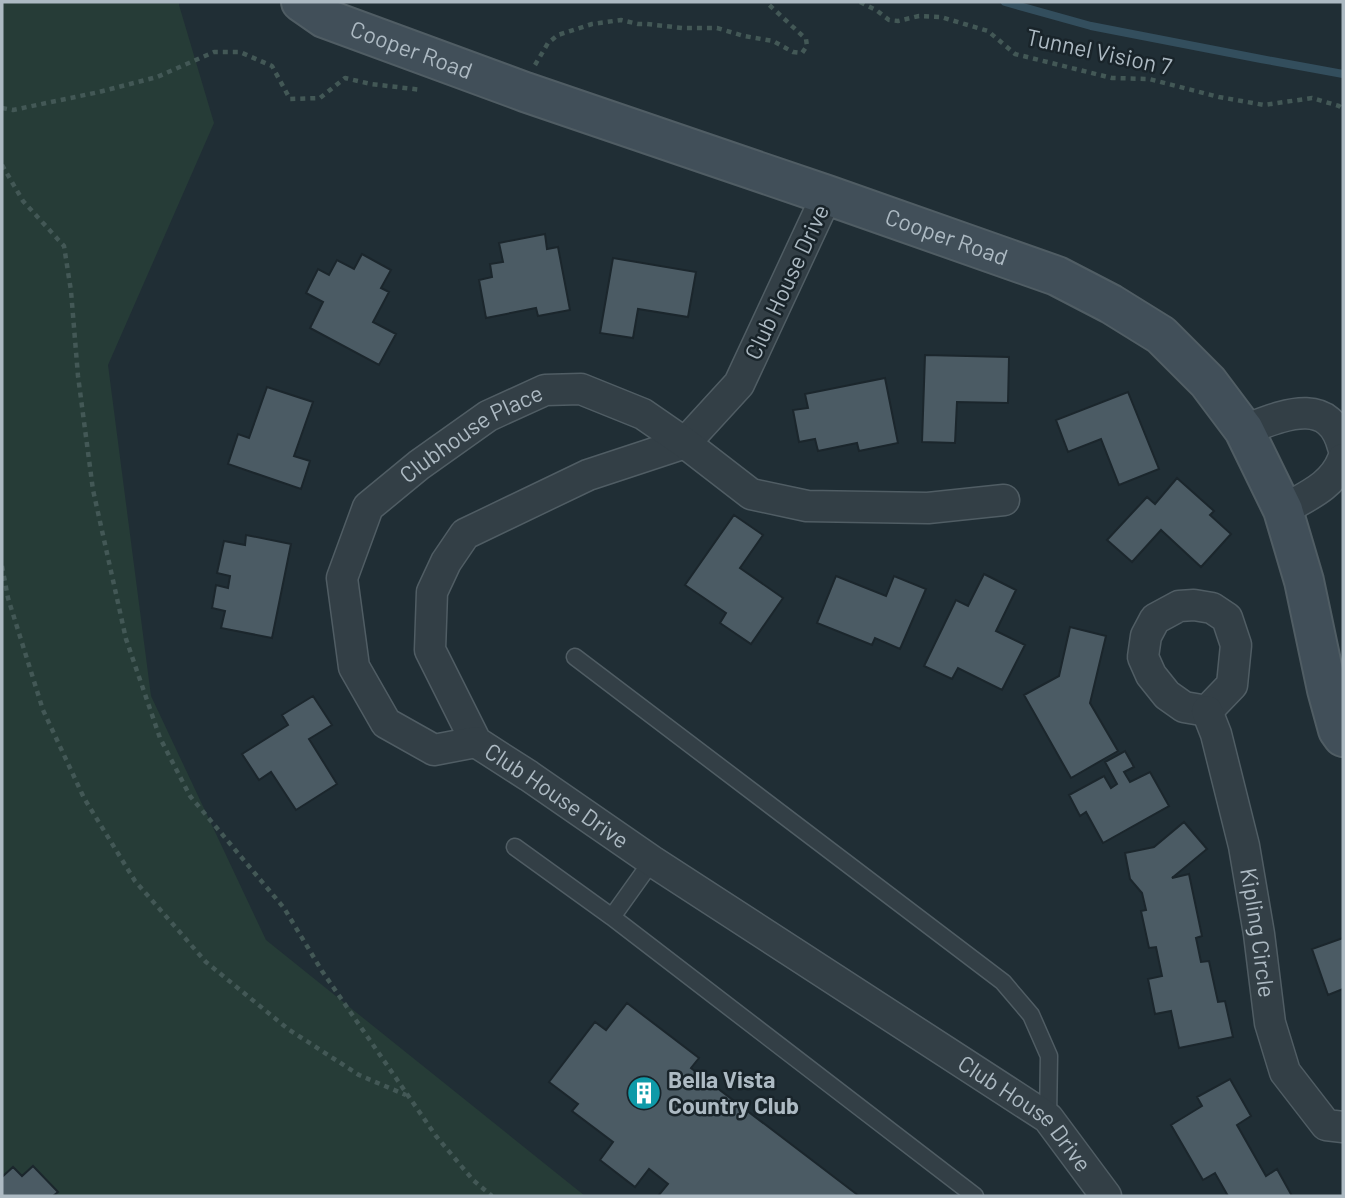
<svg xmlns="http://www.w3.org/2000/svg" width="1345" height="1198" font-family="Barlow,sans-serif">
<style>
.green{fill:#263c37}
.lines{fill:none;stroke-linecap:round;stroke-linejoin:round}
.stream{stroke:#334e5d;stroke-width:8}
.building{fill:#4b5b64;stroke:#1b262c;stroke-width:2}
.lane-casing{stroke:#505d64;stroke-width:19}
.street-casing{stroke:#505d64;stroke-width:33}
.secondary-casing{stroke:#505d64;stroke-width:42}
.path{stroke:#435856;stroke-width:4.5;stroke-dasharray:5 5;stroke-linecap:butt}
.lane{stroke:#333f46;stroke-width:16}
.street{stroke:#333f46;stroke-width:30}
.secondary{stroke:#414f59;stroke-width:38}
.labels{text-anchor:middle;stroke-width:5;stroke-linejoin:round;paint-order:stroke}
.street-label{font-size:23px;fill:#adbac3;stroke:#19242a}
.poi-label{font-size:23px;font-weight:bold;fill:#adbac3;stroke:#19242a;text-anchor:start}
</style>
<rect width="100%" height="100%" fill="#202e35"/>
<path class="green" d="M2 2H179V5L214 123 108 365 151 696 266 940 585 1196H2Z"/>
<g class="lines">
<path class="stream" d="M1005 2 1091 26 1261 59 1343 74"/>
</g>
<path class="building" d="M545 234 547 249 558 247 570 310 538 316 536 308 486 318 479 280 492 277 490 264 503 262 499 243Z
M362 254 391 270 381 288 389 292 373 322 396 334 379 365 310 328 323 302 306 293 318 269 329 275 337 260 354 269Z
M613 258 696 272 688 317 638 309 633 338 600 333Z
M925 355 1009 357 1008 403 957 402 955 443 922 442Z
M885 378 898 443 859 451 857 443 818 451 815 439 799 442 793 410 808 408 805 394Z
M267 387 313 402 294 456 310 461 301 489 228 464 238 434 249 438Z
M1128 392 1159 469 1119 485 1101 439 1068 452 1056 420Z
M1177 478 1214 511 1210 515 1231 534 1201 567 1161 530 1132 562 1107 540 1147 497 1155 504Z
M734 515 763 535 740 568 783 598 751 644 720 623 726 613 685 585Z
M246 535 291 544 272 638 221 628 225 611 212 608 216 585 228 588 230 576 217 573 224 541 245 545Z
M984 574 1016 590 996 631 1025 645 1002 690 958 668 952 679 924 666 956 600 968 606Z
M836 576 886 596 894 576 926 589 900 649 875 638 872 645 817 623Z
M1070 627 1106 636 1090 703 1118 751 1071 778 1024 695 1059 676Z
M313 696 332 725 309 739 337 784 296 810 271 772 259 780 242 754 288 725 282 715Z
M1125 751 1134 767 1124 772 1130 782 1150 772 1169 806 1103 843 1086 812 1080 816 1069 795 1104 776 1111 788 1117 784 1105 762Z
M1184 822 1207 849 1172 878 1189 874 1202 936 1196 938 1201 962 1209 961 1218 1002 1225 1001 1233 1037 1179 1048 1171 1011 1155 1014 1148 979 1162 976 1156 947 1149 948 1141 911 1146 910 1142 893 1130 879 1125 853 1154 847Z
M1343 938V989L1328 995 1312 949Z
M627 1003 699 1058 691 1068 859 1196H658L668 1184 649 1169 635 1187 600 1160 613 1142 572 1111 578 1104 549 1082 595 1022 606 1030Z
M1230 1079 1251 1116 1237 1125 1266 1176 1277 1169 1292 1196H1228L1215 1173 1203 1180 1171 1125 1202 1106 1197 1097Z
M33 1166 58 1192 53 1196H2V1177L13 1167 22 1176Z"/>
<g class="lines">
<g class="lane-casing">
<path id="lane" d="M575 657 1003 982 1031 1015 1049 1056 1048 1118
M515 847 612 917 975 1196
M612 917 652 861"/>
</g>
<g class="street-casing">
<g id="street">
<path id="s1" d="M827 195 739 384 685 443 588 475 465 534 446 562 432 592 430 650 476 742 529 776 652 861 1048 1118 1106 1196"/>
<path d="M1244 430C1280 417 1329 393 1343 447"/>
<path d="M1283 510C1307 496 1333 486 1343 459"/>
<path d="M1194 605 1212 608 1227 618 1236 645 1232 685 1207 711 1184 707 1167 695 1151 675 1143 657 1146 636 1155 619 1179 606Z"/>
<path id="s2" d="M1207 711 1216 734 1244 846 1259 934 1270 1023 1285 1072 1326 1125 1343 1127"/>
<path id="s3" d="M476 742 434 750 386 723 354 667 342 578 368 507 419 465 488 416 545 390 581 389 643 414 685 443 751 494 807 506 928 508 1004 500"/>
</g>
</g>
<g class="secondary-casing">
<g id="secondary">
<path id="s4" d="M301 2 324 18 525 92 827 195 1057 276 1111 304 1161 335 1208 382 1244 430 1283 510 1304 581 1327 690 1338 730 1343 737"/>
</g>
</g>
<path class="path" d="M860 2 876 10 889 20 898 21 919 16 941 17 988 31 1015 54 1112 78 1149 79 1219 97 1264 105 1312 98 1339 106 1343 109
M535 65 548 43 558 35 592 24 621 20 638 24H647L682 28H717L744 36 773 41 793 52 802 53 807 46 806 39 766 2
M2 108 13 110 99 92 157 77 214 52H240L272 66 290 99 320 98 345 78 371 84 422 90
M2 165 23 201 64 246 71 291 78 376 93 490 126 639 160 738 190 796 284 908 322 971 436 1136 473 1180 492 1196
M2 566 8 598 43 710 84 798 135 881 206 962 288 1029 359 1075 406 1095"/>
<use href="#lane" class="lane"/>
<use href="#street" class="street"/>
<use href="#secondary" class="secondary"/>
</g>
<defs>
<g id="building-disc" transform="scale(1.75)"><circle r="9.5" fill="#0f9aa8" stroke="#19242a"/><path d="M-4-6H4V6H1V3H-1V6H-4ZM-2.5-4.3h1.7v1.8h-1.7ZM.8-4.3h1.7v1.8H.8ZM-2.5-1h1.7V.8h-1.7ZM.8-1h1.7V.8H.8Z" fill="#fff"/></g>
</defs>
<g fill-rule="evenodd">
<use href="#building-disc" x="644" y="1093"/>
</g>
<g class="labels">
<g class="street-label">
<text dy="8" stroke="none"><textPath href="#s4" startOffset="121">Cooper Road</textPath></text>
<text transform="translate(1099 52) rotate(12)" y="8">Tunnel Vision 7</text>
<text dy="8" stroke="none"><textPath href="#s4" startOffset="688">Cooper Road</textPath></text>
<text transform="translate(787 282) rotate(-65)" y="8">Club House Drive</text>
<text dy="8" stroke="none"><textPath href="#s3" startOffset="455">Clubhouse Place</textPath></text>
<text dy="8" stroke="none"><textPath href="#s1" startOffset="852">Club House Drive</textPath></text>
<text dy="8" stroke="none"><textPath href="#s2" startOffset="228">Kipling Circle</textPath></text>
<text dy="8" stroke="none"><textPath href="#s1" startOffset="1419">Club House Drive</textPath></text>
</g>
<g class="poi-label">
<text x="668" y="1088">Bella Vista<tspan x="668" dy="26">Country Club</tspan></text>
</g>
</g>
<rect width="1345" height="1198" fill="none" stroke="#adbac3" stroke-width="7"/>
</svg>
